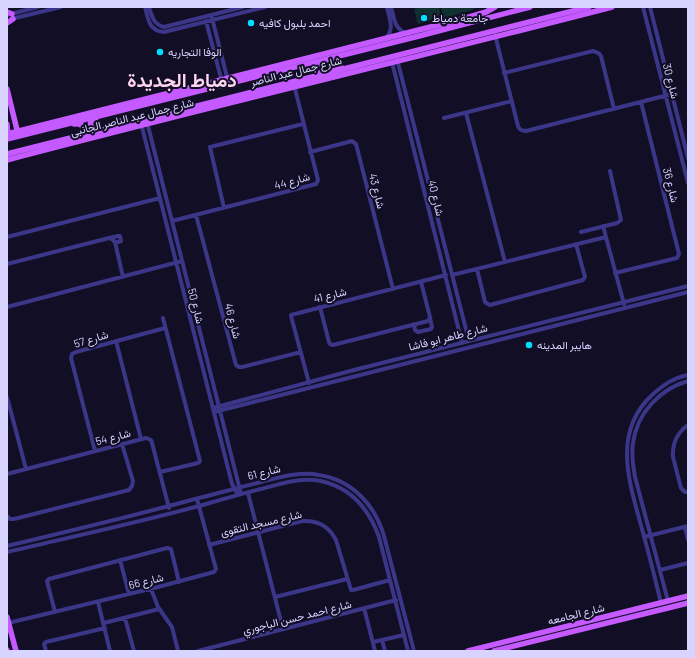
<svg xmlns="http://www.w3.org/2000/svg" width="695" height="658" font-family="Barlow,Vazirmatn,sans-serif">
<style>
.green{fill:#103130}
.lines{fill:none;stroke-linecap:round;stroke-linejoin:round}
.minor{stroke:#3b3688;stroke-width:4}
.major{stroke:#c45aff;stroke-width:5.5}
.poi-dot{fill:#00e0fe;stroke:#120e26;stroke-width:1.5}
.labels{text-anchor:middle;stroke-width:4;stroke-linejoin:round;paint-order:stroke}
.poi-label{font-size:11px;fill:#d9d3ff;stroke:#120e26;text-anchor:start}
.street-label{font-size:11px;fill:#d9d3ff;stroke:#120e26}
.town-label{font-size:19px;font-weight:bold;fill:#ffd5ef;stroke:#120e26}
</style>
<rect width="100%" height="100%" fill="#120e26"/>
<path class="green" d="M423 7H439L441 17 418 24 414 9Z
M446 7H477L470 11 444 18 441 8Z"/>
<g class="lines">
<path class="minor" d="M145 7C148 19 149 31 164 32L265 7
M149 7C152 16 153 24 164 27L243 7
M391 7C394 17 394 29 406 33
M643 7 688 183
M650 7 688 158
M7 15 38 7
M212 18 228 81
M11 19 61 7
M206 21 222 82
M495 35 518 126C519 130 522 131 526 131L672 94
M386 38C395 29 389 18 387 7
M397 59 469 341
M392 62 462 343
M504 73 593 51C597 52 599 53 601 56L614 109
M466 113 505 262
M444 118 512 101
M147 122 241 494
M141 123 232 484 238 495
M310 152 352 141 353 142 356 144 393 289
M224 208 210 147 303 124
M196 215 236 365 239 367H242L301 352
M172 221 316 184 318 180 294 85
M603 226 624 304
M581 232 617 223 621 220 610 171
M7 237 160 198
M109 238 118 236H120L121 241 115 243
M7 264 109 238 112 239 115 242 123 277
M477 269 485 302 488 304 490 305 583 280 585 277 576 244
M615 273 677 258 679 254 641 102
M452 275 606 237
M7 307 182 261
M320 307 329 342 330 344 333 345 428 321 429 320 430 317 421 282
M414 324 415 330 418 332 431 329 432 327 430 318
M116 341 141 439
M309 383 291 316V315L446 275
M7 397 26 469
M213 408 354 370 688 286
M214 412 688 292
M688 425C677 433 672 443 673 457L681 488 685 492H688
M95 451 71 358 72 354 76 352 165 328
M160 472 198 463 200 461 163 318
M7 474 146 438 151 440 152 443 169 508
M248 493 283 629
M7 516 10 519H14L129 490 132 486 133 481 122 444
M685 527 688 540
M644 537 688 526
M209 545 302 521C317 520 329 526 336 540L351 590H353L390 580
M7 546C70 531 133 516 195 499 216 494 236 488 257 483 278 478 298 471 319 475 352 480 375 505 384 536L414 651
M7 552C71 537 136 523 199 506 220 500 240 494 261 489 281 484 300 477 321 481 352 488 369 509 379 537L408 651
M120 560 129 594
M660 570 688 563
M151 589 158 607 172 627 178 651
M275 597 347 579
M668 601 635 477C633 466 631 455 633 443 637 413 660 389 688 381
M98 602 110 651
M661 603C655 578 649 554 642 529 630 484 611 433 652 395 663 385 673 378 688 375
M364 608 375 651
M55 612 47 581 49 579 167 548 171 549 179 582
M125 618 134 651
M8 623 158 587 214 572 216 569 197 499
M104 623 159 609
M382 640 385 651
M373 642 404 635
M46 651 44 644 46 642 105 628
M198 651 396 600"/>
<path class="major" d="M7 12 12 14
M7 23 13 19
M335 58 330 62 331 66 342 68
M316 64H321L323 67V70L317 76
M7 89 18 134
M96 118 91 121 90 125 93 128 99 129
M7 124 8 136
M74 124H80L83 127V131L78 135
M7 134 466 18 486 12 495 7
M7 139 419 36 530 7
M7 154 589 7
M7 160C208 107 411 59 612 7
M7 617 16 651
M7 650V651
M468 651 688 596
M494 651 688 603"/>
</g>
<g class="poi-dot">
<circle cx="424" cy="18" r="4"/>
<circle cx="251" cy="23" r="4"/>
<circle cx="160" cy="52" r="4"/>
<circle cx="529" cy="345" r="4"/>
</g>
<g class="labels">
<g class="poi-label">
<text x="432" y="22">جامعة دمياط</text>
<text x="259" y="27">احمد بلبول كافيه</text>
<text x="168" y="56">الوفا التجاريه</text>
<text x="537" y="349">هايبر المدينه</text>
</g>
<g class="street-label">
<text transform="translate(296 71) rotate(-14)" y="4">شارع جمال عبد الناصر</text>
<text transform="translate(671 81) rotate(76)" y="4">شارع 30</text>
<text transform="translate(132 117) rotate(-14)" y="4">شارع جمال عبد الناصر الجانبى</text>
<text transform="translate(292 181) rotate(-16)" y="4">شارع 44</text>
<text transform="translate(671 185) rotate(76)" y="4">شارع 36</text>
<text transform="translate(377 191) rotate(76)" y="4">شارع 43</text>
<text transform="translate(436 198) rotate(76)" y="4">شارع 40</text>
<text transform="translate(330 295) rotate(-14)" y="4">شارع 41</text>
<text transform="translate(196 306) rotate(76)" y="4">شارع 50</text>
<text transform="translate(233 321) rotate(75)" y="4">شارع 46</text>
<text transform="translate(448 337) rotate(-14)" y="4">شارع طاهر ابو فاشا</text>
<text transform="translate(91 339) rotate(-17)" y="4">شارع 57</text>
<text transform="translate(113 437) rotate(-15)" y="4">شارع 54</text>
<text transform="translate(264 472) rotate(-14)" y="4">شارع 61</text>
<text transform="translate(261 523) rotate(-13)" y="4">شارع مسجد التقوى</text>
<text transform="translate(146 581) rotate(-14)" y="4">شارع 66</text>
<text transform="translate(576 614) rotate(-14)" y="4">شارع الجامعه</text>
<text transform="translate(297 617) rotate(-14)" y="4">شارع احمد حسن الباجوري</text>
</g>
<g class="town-label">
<text x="182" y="87">دمياط الجديدة</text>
</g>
</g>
<rect width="695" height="658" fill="none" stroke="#d9d3ff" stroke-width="16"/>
</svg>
